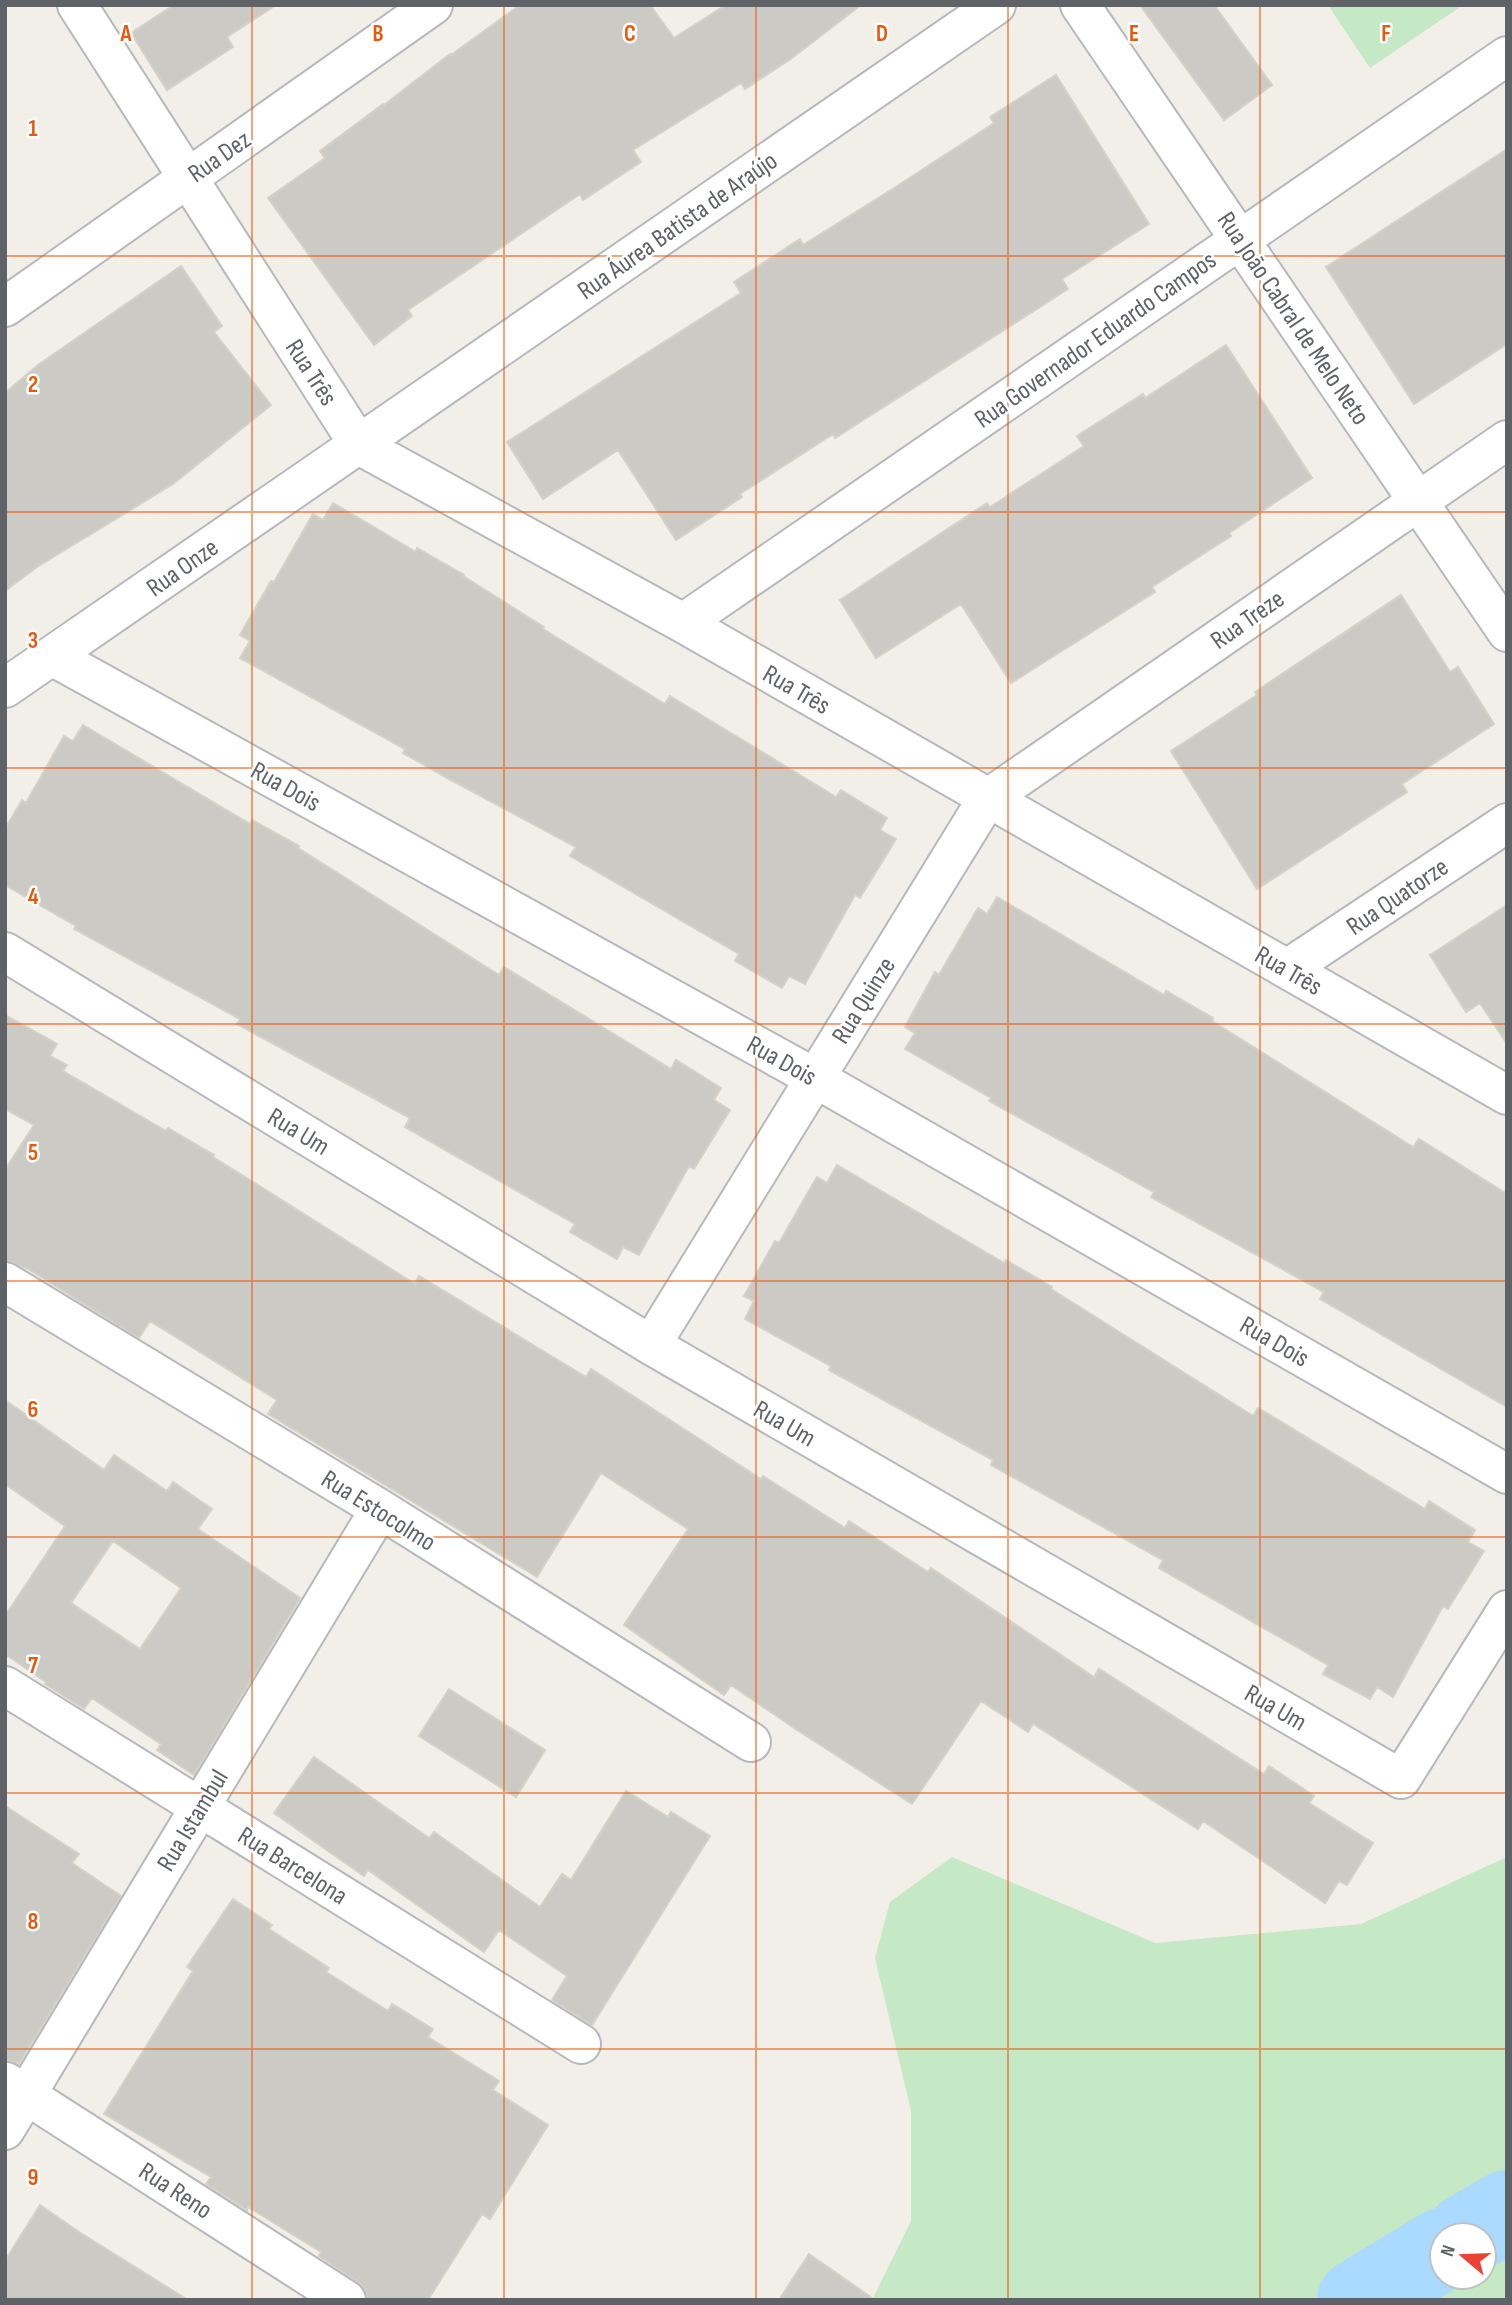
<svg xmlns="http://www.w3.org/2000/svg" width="1512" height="2305" font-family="'Sofia Sans Condensed',sans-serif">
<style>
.green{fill:#c5e8c5;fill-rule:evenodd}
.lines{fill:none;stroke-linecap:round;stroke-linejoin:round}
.river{stroke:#aadaff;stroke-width:82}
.building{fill:#cccac5;stroke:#d6d1c6;stroke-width:2;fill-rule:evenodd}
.minor-casing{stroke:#b5b8bc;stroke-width:42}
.tertiary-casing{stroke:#b5b8bc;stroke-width:42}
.minor{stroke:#fff;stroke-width:38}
.tertiary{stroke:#fff;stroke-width:38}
.grid{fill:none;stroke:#e8590c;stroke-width:2;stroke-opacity:0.55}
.labels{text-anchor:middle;stroke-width:5;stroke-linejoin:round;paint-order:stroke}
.street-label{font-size:26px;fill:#5f6368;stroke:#fff}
.grid-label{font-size:23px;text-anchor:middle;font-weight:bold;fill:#e8590c;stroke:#fff;stroke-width:5;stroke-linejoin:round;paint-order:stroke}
</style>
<rect width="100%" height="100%" fill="#f1efe8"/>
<path class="green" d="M1328 5H1463L1370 68Z
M952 1857 1155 1943 1361 1924 1507 1857V2300H872L911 2221V2111L875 1958 890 1902ZM1442 2235H1484V2277H1442Z"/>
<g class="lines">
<path class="river" d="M1466 2235 1507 2211
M1358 2300 1442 2249"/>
</g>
<path class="building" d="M174 5H276L227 37 233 47 167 90 131 33Z
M520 5H650L674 38 726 5H861L792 58 745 89 741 83 633 150 641 162 583 200 580 194 408 310 412 316 374 345 268 198 325 158 320 151 383 104 384 105 450 54 451 55Z
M1140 5H1214L1272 85 1224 120Z
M1056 75 1149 224 1062 279 1068 289 835 438 833 434 740 494 742 497 676 540 618 450 543 499 507 442 741 293 734 282 800 239 803 245 891 190 994 123 990 117Z
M1507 149V344L1414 404 1326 267Z
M181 266 222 326 214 332 271 405 173 484 37 567 5 591V393L38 365Z
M1226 345 1312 478 1229 533 1231 536 1152 587 1155 592 1011 683 961 604 876 658 840 600 987 503 990 507 1084 446 1077 436 1143 394 1145 398Z
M333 503 416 552 417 548 464 575 463 576 544 627 543 629 665 704 670 696 836 797 841 790 887 818 880 830 896 839 860 898 855 895 805 984 789 976 782 988 735 961 739 954 570 856 576 847 449 779 403 753 405 749 240 658 250 641 240 635 271 581 274 582 313 514 323 520Z
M1401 595 1450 672 1458 667 1494 724 1402 784 1407 792 1257 889 1171 751 1257 695 1255 692Z
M83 725 250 824 252 820 299 846 298 848 499 975 504 967 671 1069 676 1060 721 1088 714 1100 730 1110 694 1169 689 1166 639 1255 623 1247 617 1259 570 1232 575 1224 405 1127 410 1118 237 1024 240 1019 74 929 76 926 5 885V829L22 800 26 803 64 736 73 741Z
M997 897 1164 995 1166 991 1213 1018 1212 1021 1413 1147 1419 1139 1507 1194V1407L1320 1299 1324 1292 1151 1197 1154 1192 989 1101 991 1098 905 1049 915 1033 905 1027 935 972 939 975 978 908 987 914Z
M1507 905V1044L1480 1003 1466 1012 1430 955Z
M5 1015 57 1044 50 1056 67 1065 63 1071 166 1131 168 1128 214 1155 213 1157 415 1284 419 1276 586 1377 591 1369 761 1479 763 1476 845 1528 849 1521 928 1572 931 1568 1094 1677 1099 1669 1264 1774 1269 1766 1314 1796 1309 1803 1373 1843 1347 1885 1339 1881 1325 1903 1203 1821 1198 1829 1033 1724 1028 1732 981 1701 912 1804 794 1728 731 1685 724 1695 624 1625 688 1529 601 1473 537 1577 268 1414 277 1400 150 1321 139 1338 28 1269 5 1260V1170L34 1125 5 1109Z
M837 1165 1004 1263 1006 1260 1052 1287 1051 1289 1253 1416 1258 1408 1425 1509 1429 1501 1475 1530 1468 1542 1484 1551 1448 1609 1443 1606 1393 1697 1377 1687 1370 1699 1323 1674 1328 1665 1159 1568 1163 1560 991 1465 993 1460 829 1370 831 1366 745 1319 754 1301 744 1296 775 1241 779 1243 817 1177 827 1183Z
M5 1400 104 1470 114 1455 167 1491 173 1482 212 1509 198 1529 300 1598 194 1775 157 1750 161 1744 92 1698 84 1709 45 1684 46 1682 5 1654V1616L65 1526 5 1484ZM113 1541 181 1588 140 1649 71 1603Z
M449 1689 545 1750 516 1797 419 1736Z
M314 1757 429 1838 434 1832 540 1907 562 1874 571 1880 626 1791 668 1817 671 1812 710 1836 592 2025 552 2000 567 1976 499 1930 484 1952 368 1870 364 1876 274 1813Z
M5 1806 79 1854 72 1863 121 1896 19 2064 5 2060Z
M233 1899 272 1925 269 1929 329 1968 326 1972 388 2011 392 2004 433 2029 428 2037 499 2081 493 2090 548 2125 490 2219 482 2214 428 2300H368L365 2289 358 2282 319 2256 321 2252 248 2207 247 2210 206 2184 211 2177 104 2114 193 1971 187 1967Z
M40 2205 79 2232 188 2300H5V2261Z
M809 2254 875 2300H779Z"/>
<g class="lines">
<g class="minor-casing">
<path id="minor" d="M77 5 359 445 683 623 1507 1095
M1080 5 1507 632
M5 307 433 5
M683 623 1507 56
M52 656 815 1078 1507 1474
M5 952 651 1345 1401 1779 1507 1610
M1287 969 1507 823
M5 1282 380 1509 751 1742
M651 1345 987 799 1507 440
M5 1686 581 2044
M6 2082 346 2300
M5 2130 380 1509"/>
</g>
<g class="tertiary-casing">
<path id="tertiary" d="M5 688 996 5"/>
</g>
<use href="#minor" class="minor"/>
<use href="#tertiary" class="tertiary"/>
</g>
<path class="grid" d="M252 5V2300M504 5V2300M756 5V2300M1008 5V2300M1260 5V2300M5 256H1507M5 512H1507M5 768H1507M5 1024H1507M5 1281H1507M5 1537H1507M5 1793H1507M5 2049H1507"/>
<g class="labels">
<g class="street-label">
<text transform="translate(219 156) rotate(-35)" y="9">Rua Dez</text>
<text transform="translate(677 225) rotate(-35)" y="9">Rua Áurea Batista de Araújo</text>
<text transform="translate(1294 318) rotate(56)" y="9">Rua João Cabral de Melo Neto</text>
<text transform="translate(1095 339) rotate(-35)" y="9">Rua Governador Eduardo Campos</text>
<text transform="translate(312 372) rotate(57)" y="9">Rua Três</text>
<text transform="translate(182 567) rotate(-35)" y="9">Rua Onze</text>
<text transform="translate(1247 619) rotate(-35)" y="9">Rua Treze</text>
<text transform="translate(797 689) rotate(30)" y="9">Rua Três</text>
<text transform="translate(286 786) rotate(29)" y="9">Rua Dois</text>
<text transform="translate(1397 896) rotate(-34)" y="9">Rua Quatorze</text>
<text transform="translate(1289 970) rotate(30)" y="9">Rua Três</text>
<text transform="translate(863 1000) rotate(-58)" y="9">Rua Quinze</text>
<text transform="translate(782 1060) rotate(29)" y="9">Rua Dois</text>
<text transform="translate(299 1131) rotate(31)" y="9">Rua Um</text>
<text transform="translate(1275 1341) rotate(30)" y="9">Rua Dois</text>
<text transform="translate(785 1423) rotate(30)" y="9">Rua Um</text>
<text transform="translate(379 1510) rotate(32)" y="9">Rua Estocolmo</text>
<text transform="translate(1276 1707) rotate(30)" y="9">Rua Um</text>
<text transform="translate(192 1820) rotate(-59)" y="9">Rua Istambul</text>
<text transform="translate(293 1865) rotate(32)" y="9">Rua Barcelona</text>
<text transform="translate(176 2190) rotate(33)" y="9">Rua Reno</text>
</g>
</g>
<g class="grid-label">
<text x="126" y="41">A</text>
<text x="378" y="41">B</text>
<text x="630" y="41">C</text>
<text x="882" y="41">D</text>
<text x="1134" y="41">E</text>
<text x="1386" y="41">F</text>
<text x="33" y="136">1</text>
<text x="33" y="392">2</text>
<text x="33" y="648">3</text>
<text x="33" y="904">4</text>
<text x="33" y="1160">5</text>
<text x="33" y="1417">6</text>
<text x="33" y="1673">7</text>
<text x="33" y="1929">8</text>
<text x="33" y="2185">9</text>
</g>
<rect width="1512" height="2305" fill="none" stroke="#5f6368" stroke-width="14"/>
<g transform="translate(1463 2256) rotate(289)"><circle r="33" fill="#ffffff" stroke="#bfc1c3" stroke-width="2"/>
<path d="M0-5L12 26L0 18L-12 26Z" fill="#ea4335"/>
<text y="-10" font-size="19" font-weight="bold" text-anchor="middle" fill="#5f6368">N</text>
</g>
</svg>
